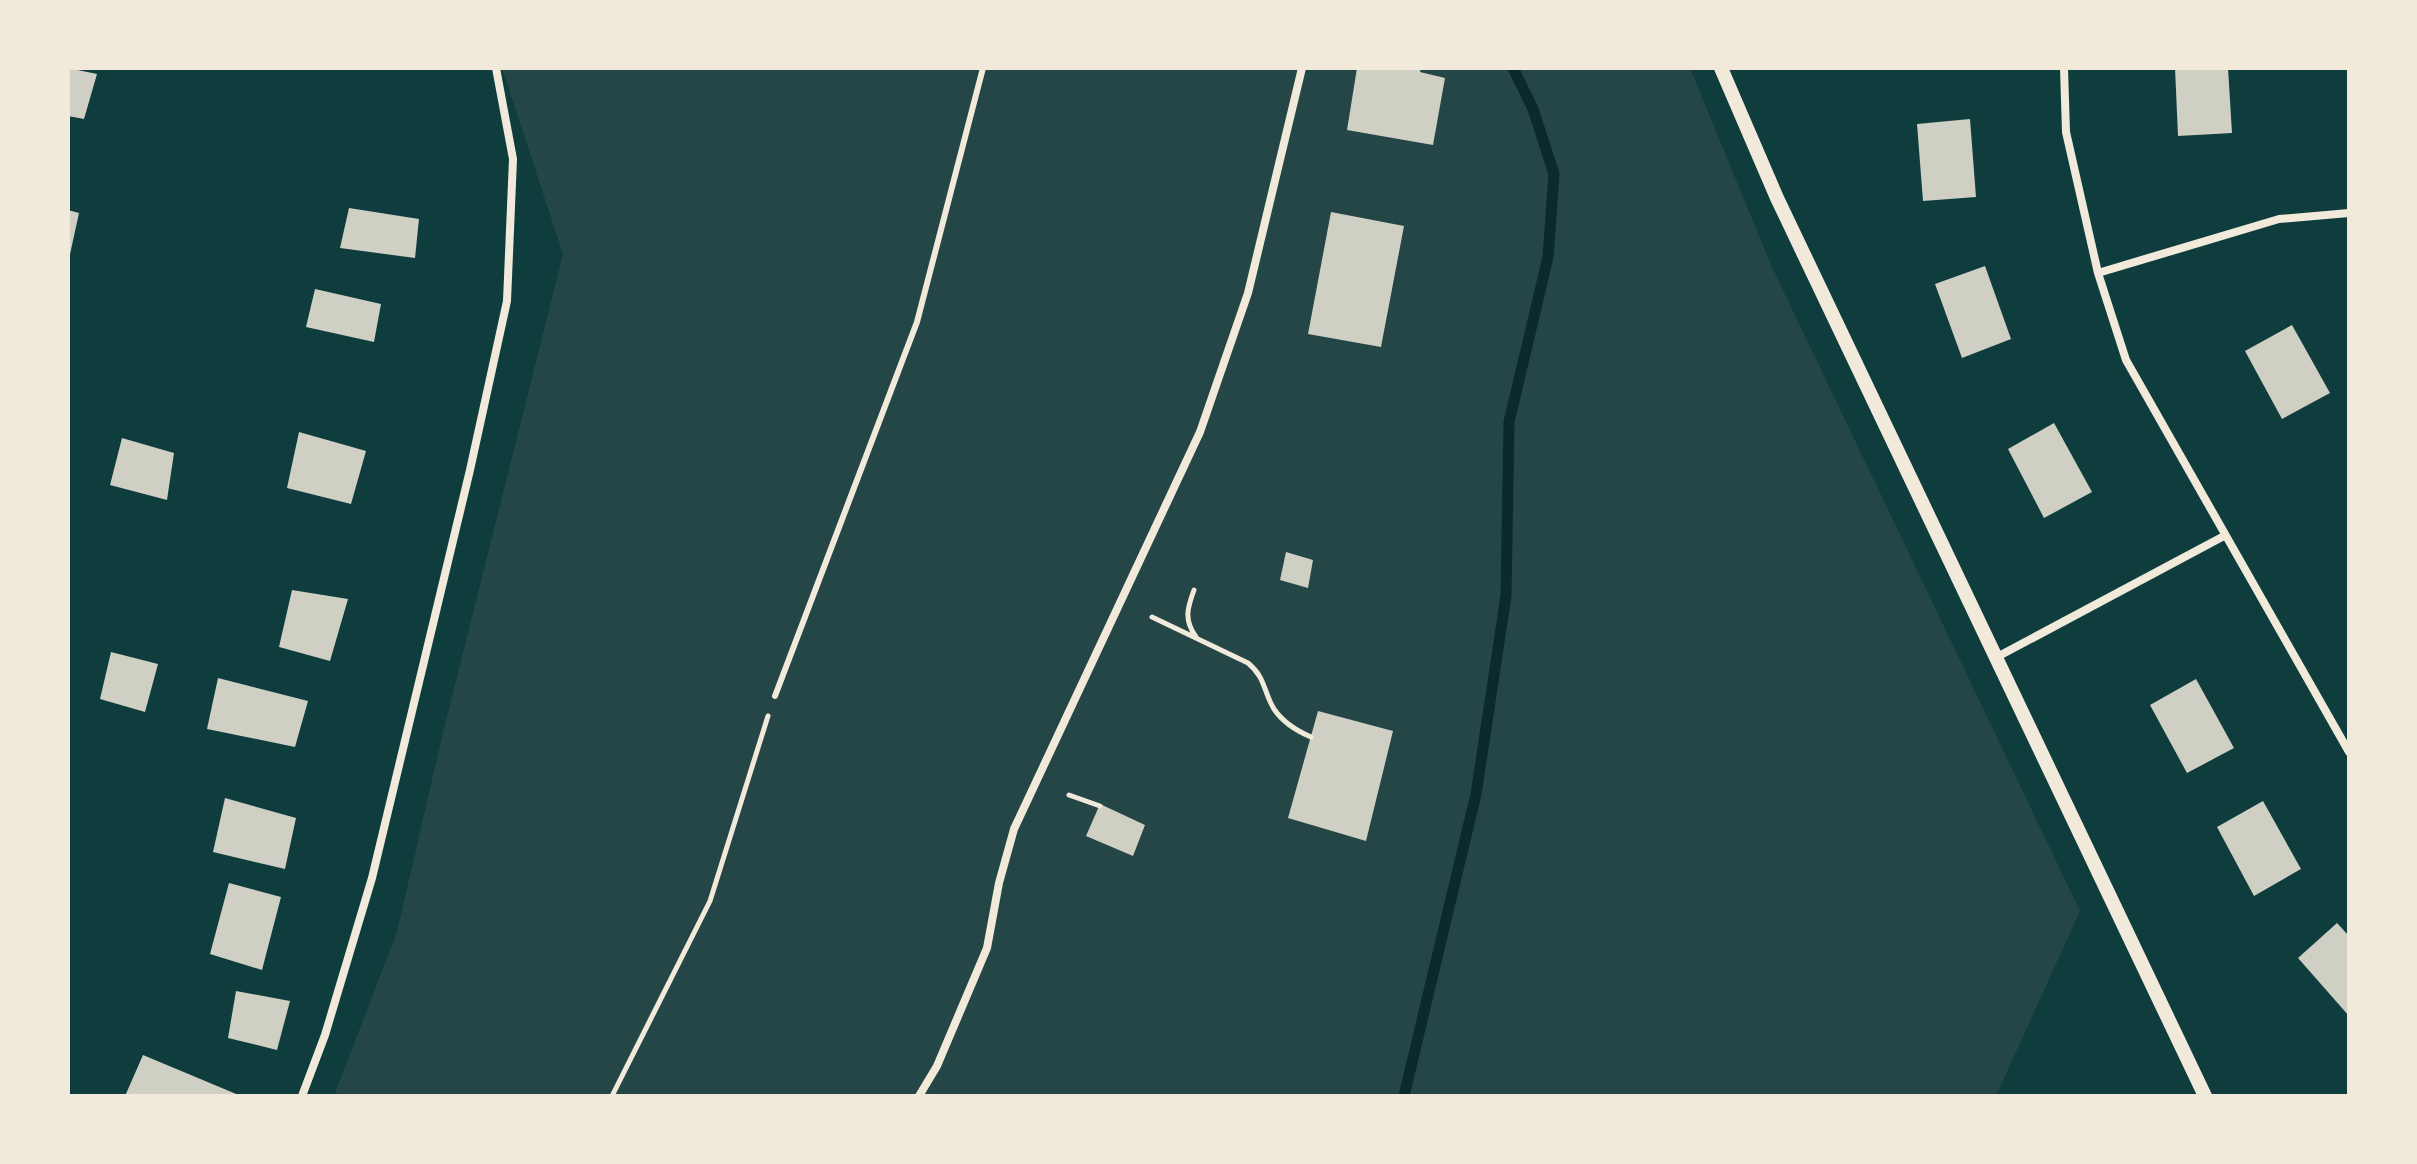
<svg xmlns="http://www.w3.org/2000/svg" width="2417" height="1164" font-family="'Work Sans',sans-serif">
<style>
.green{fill:#244646}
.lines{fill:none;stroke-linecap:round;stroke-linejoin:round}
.stream{stroke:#0a2a2b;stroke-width:11}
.building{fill:#cfcfc3}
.path{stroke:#f1e9da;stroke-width:5}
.service{stroke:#f1e9da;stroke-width:6}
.minor{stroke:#f1e9da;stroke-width:8}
.tertiary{stroke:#f1e9da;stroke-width:14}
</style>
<rect width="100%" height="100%" fill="#0f3d3e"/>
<path class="green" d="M502 68H1690L1771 265 2080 911 1996 1096H334L397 932 444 728 563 254Z"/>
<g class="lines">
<path class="stream" d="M1404 1096 1476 794 1506 596 1509 422 1548 257 1554 174 1533 109 1513 68"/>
</g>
<path class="building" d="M68 68 97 74 84 119 68 116Z
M1357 68H1421L1420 72 1445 78 1433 145 1347 130Z
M2175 68H2228L2232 133 2178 136Z
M1970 119 1976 197 1923 201 1917 124Z
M349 208 419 219 415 258 340 248Z
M68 210 79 213 69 259H68Z
M1331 212 1404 226 1381 347 1308 334Z
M1985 266 2011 339 1962 358 1935 284Z
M315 289 381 304 374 342 306 327Z
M2292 325 2330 393 2282 419 2245 351Z
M2054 423 2092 492 2044 518 2008 449Z
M299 432 366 451 351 504 287 488Z
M122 438 174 453 167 500 110 485Z
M1286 552 1313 560 1308 588 1280 580Z
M292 590 348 599 330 661 279 647Z
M111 652 158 664 145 712 100 699Z
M218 678 308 701 295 747 207 729Z
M2196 679 2234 748 2187 773 2150 705Z
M1318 711 1393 731 1366 841 1288 818Z
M225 798 296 818 285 869 213 852Z
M2263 801 2301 869 2254 896 2217 827Z
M1100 804 1145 825 1133 856 1086 836Z
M229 883 281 897 262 970 210 954Z
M2337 923 2349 936V1016L2298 958Z
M236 991 290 1001 277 1050 228 1038Z
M143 1055 241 1096H125Z"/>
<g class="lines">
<path class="path" d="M1194 590C1187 609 1184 620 1196 637
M1152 617 1248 663C1266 678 1263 691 1274 709 1282 721 1297 731 1311 737
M1069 795 1100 806
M612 1096 710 901 768 716"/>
<path class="service" d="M775 696 917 322 983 68"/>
<path class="minor" d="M2064 68 2066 132 2098 273 2126 360 2349 752
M2098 273 2279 219 2349 213
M1997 657 2224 536
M302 1096 325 1035 372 878 470 470 507 301 513 159 496 68
M919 1096 937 1066 987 948 999 883 1014 829 1200 432 1248 293 1302 68"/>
<path class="tertiary" d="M1721 68 1777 198 2205 1096"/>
</g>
<rect width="2417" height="1164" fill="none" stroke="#f1e9da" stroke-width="140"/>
</svg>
